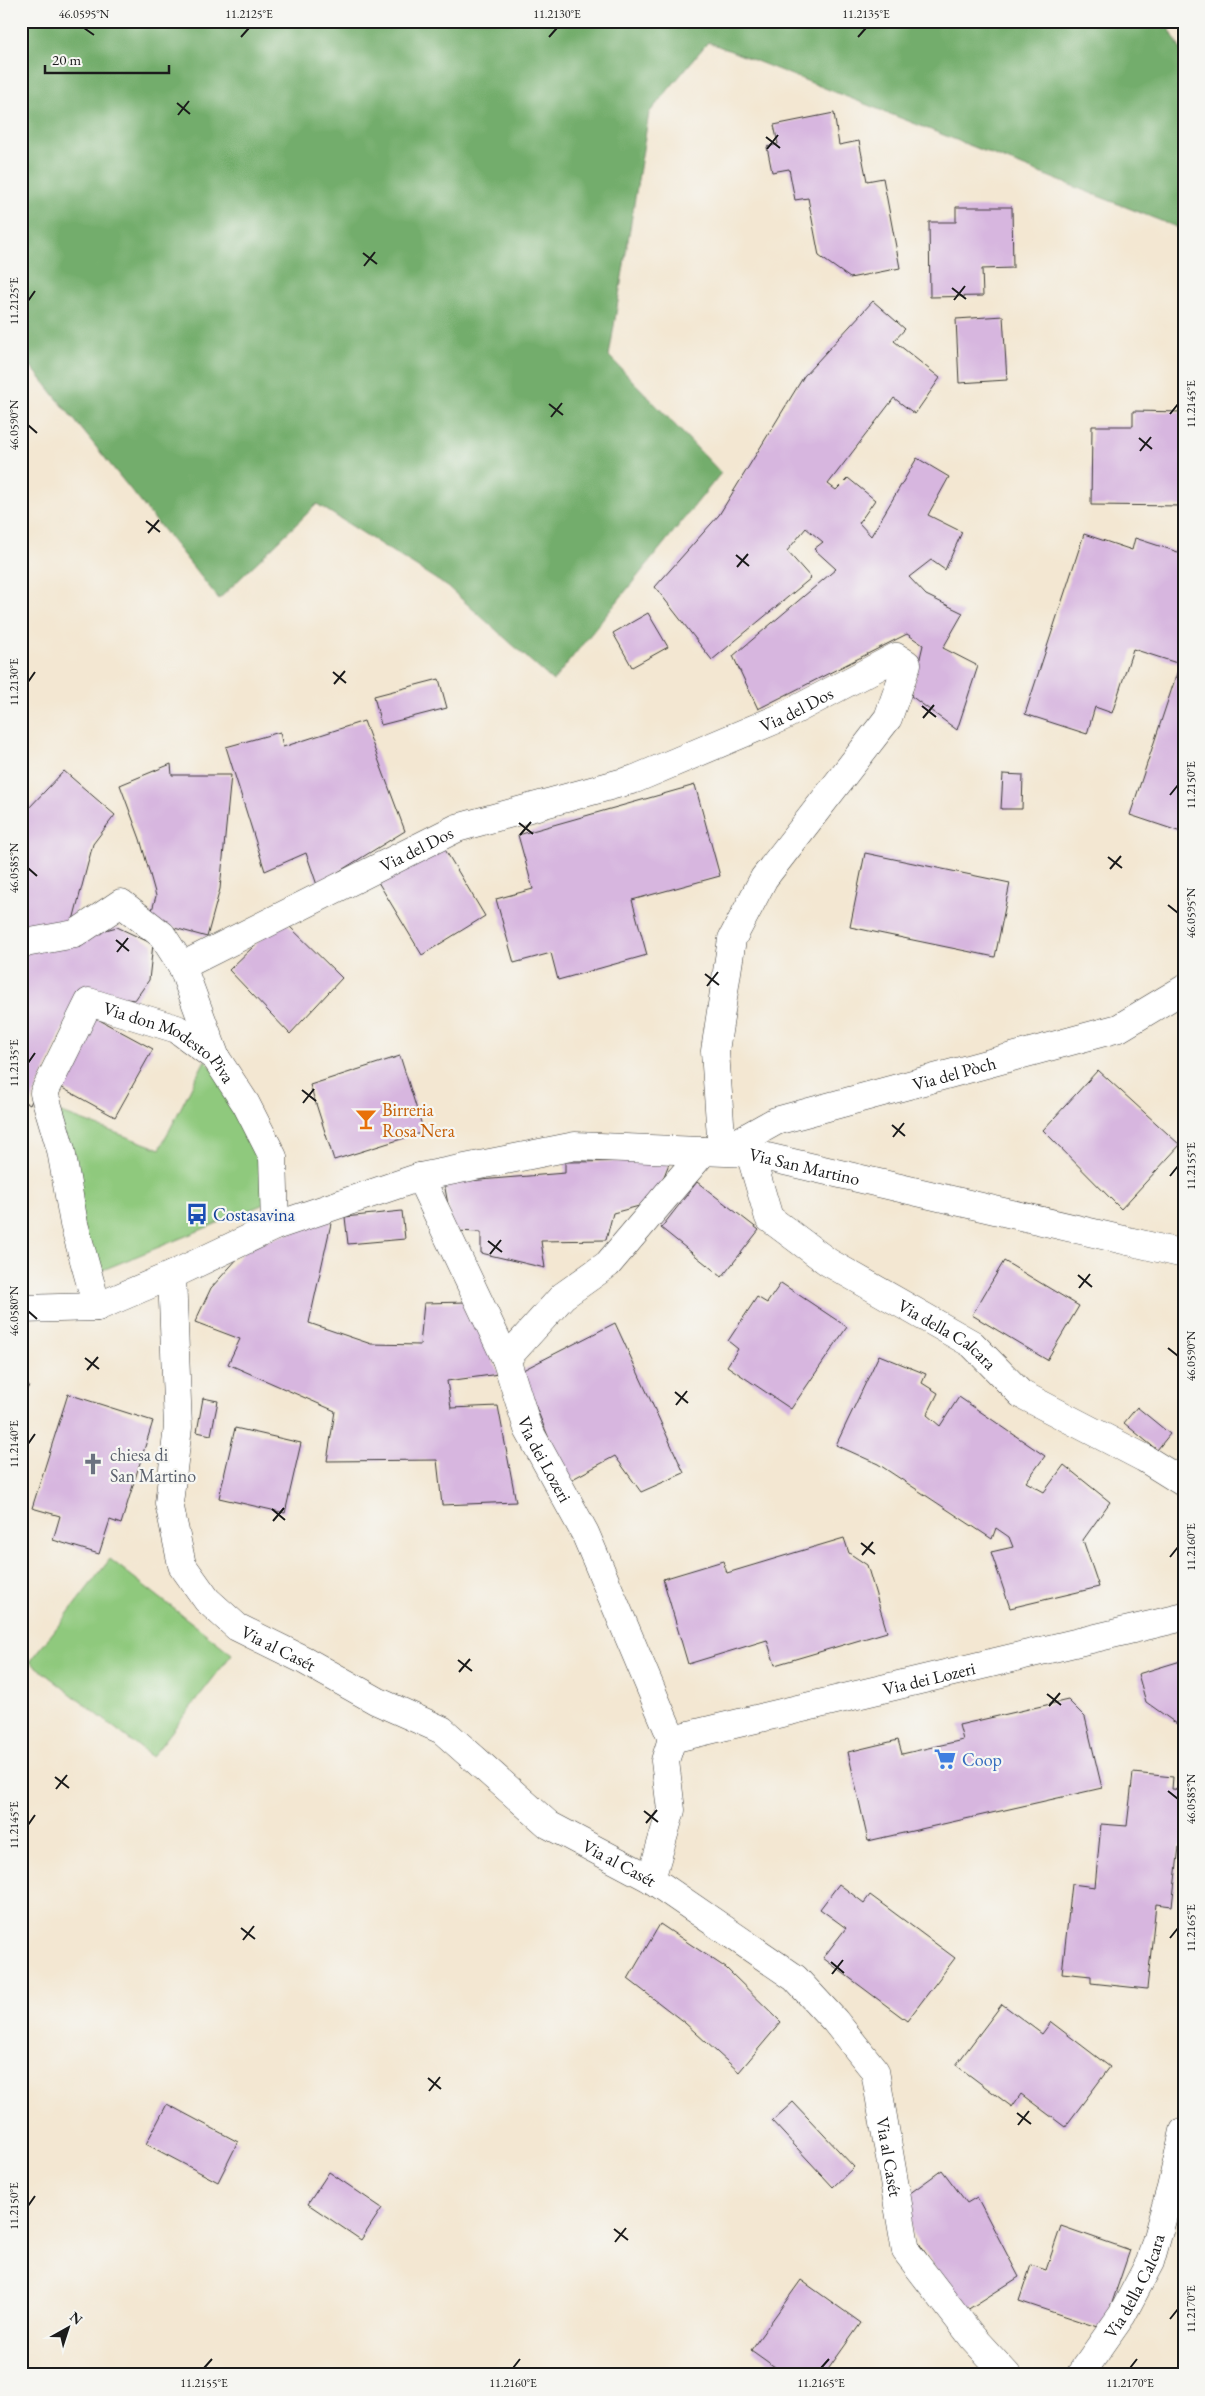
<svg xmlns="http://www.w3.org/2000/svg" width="1205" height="2396" viewBox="0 0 1205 2396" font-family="'EB Garamond',serif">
<rect width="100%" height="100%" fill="#f6f6f2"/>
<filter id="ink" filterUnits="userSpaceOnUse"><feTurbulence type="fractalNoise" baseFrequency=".02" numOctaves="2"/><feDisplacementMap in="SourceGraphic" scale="10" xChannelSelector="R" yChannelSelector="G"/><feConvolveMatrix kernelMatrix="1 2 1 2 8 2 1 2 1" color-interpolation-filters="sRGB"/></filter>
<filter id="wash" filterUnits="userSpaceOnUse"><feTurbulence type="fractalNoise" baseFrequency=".0096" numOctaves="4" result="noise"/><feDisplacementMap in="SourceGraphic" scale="20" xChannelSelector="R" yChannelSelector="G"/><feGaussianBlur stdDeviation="1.12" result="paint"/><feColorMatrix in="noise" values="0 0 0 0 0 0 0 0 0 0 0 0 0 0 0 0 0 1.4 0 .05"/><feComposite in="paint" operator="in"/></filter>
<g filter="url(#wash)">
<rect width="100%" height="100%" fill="#f3e7d2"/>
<g fill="#8fc97d" stroke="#56724c">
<path d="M205,1060L246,1104L274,1200L93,1274L59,1112L160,1149Z"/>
<path d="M110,1559L232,1654L152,1757L30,1662Z"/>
</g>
<path fill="#73ad6c" stroke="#486444" d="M21,21H1165L1184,56V230L708,42L649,113L609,356L721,473L553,681L448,587L317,504L219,599L21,354Z"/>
<g id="blocks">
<g fill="#d7b6df">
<path d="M834,113L839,145L859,141L867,181L883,178L900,268L850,278L819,256L808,198L795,200L789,169L772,172L767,147L778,144L774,125Z"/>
<path d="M956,207H1012L1013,268L982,269L983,296L930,297L929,222H956Z"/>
<path d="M873,301L905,329L894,341L940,378L915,414L894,398L828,484L836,490L848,478L875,500L859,523L871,536L917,458L949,477L928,515L962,532L945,570L931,560L909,577L926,595L963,613L943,648L978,666L957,730L911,696L923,645L907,634L758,709L733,656L836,569L814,549L823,542L806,528L787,551L811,578L712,660L655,587L719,515L804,376Z"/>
<path d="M1003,316L1007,380L959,383L956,319Z"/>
<path d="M1133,411L1184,412V506L1091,505L1092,426H1133Z"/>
<path d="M1084,534L1132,550L1135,538L1184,554V833L1130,815L1180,664L1133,649L1112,713L1095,707L1087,734L1025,714Z"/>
<path d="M648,613L668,647L632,667L613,633Z"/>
<path d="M439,679L447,708L381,725L374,696Z"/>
<path d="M364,721L405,831L317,885L306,853L265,871L226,747L280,732L283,747Z"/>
<path d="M171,764L172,775H231L220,889L207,937L149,921L156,896L140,839L120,785Z"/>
<path d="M64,771L115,815L93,844L71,928H21V827L28,809Z"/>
<path d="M1003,774L1023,775L1022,809H1001Z"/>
<path d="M695,785L720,876L632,900L647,955L558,980L551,953L514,963L496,899L533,889L518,835Z"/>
<path d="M441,843L485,916L422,955L378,882Z"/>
<path d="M865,853L1010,883L995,957L850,927Z"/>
<path d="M282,919L342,978L290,1034L229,970Z"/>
<path d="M117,927L153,944L149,980L135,1000L78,993L30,1105L21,1100V952Z"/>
<path d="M92,1016L153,1049L115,1117L55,1084Z"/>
<path d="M400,1056L424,1132L334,1160L310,1085Z"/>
<path d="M1098,1070L1180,1145L1121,1209L1043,1130Z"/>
<path d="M670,1161L654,1202L613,1213L606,1240L541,1241L545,1268L481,1253V1232L453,1231L444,1183L565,1173V1162Z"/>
<path d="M697,1182L759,1230L722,1277L661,1228Z"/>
<path d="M402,1211L405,1239L348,1244L345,1217Z"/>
<path d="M332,1219L309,1323L371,1344L420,1345L424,1303L466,1302L499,1374L447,1381L451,1408L498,1406L516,1502L442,1505L437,1460L327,1461L335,1411L228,1364L240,1339L195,1322L211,1288L248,1247Z"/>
<path d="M1004,1261L1079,1306L1047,1360L972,1315Z"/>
<path d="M781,1283L847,1327L791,1409L727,1366L738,1349L728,1341L757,1297L767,1303Z"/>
<path d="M615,1323L684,1473L641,1492L615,1456L567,1482L521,1371Z"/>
<path d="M879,1355L926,1374L922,1383L938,1393L927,1415L940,1426L959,1397L1045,1456L1026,1482L1044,1492L1064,1465L1110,1502L1083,1540L1099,1587L1010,1608L991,1552L1013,1547L1009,1537L996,1528L992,1539L878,1464L836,1445Z"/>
<path d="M21,1378L29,1386L21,1398Z"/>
<path d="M68,1394L153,1421L121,1524L110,1520L99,1554L53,1540L60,1516L32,1508Z"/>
<path d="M203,1398L218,1401L211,1435L197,1432Z"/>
<path d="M1137,1407L1170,1434L1157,1450L1124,1423Z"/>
<path d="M235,1428L301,1443L285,1513L219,1498Z"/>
<path d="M844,1538L849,1553L867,1565L887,1632L775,1665L767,1640L688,1664L663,1579L723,1561L727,1573Z"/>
<path d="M1184,1660V1729L1146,1702L1138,1674Z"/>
<path d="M1068,1700L1085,1717L1102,1788L868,1841L848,1752L898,1740L902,1754L963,1740L959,1725Z"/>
<path d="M1133,1773L1173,1777L1172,1789L1184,1790V1847H1179L1172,1906L1156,1904L1147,1989L1091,1983V1976L1062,1973L1072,1884L1095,1887L1101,1824L1127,1826Z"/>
<path d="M839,1884L864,1903L870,1895L955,1958L907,2021L823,1958L846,1928L820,1909Z"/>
<path d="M660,1924L726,1968L781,2022L739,2072L685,2023L628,1979Z"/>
<path d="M1002,2004L1042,2034L1051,2022L1110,2067L1065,2127L1021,2094L1012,2107L956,2065Z"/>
<path d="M793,2102L854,2167L833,2187L772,2121Z"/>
<path d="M167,2104L238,2142L218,2182L146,2144Z"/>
<path d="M942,2170L967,2203L977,2197L1019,2277L964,2312L913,2234L902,2199Z"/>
<path d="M329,2172L382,2208L361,2240L308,2204Z"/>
<path d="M1061,2226L1130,2250L1103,2329L1019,2301L1031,2265L1046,2270Z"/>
<path d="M801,2280L861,2323L824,2375H786L751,2350Z"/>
</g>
</g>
</g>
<g filter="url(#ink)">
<use href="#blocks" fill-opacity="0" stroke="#3c3a37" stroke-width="1"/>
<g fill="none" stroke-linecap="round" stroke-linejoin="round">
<g stroke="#3c3a37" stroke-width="29">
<g id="minor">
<path d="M21,941L25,943L75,934L121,903L162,935L182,966L216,1058"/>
<path id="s1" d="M182,966L457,828L635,779L782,717L896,657L907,664L888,718L764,878L732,939L715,1051L722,1151L776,1121L1119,1028L1184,989"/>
<path id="s2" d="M750,1153L769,1218L828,1262L972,1344L1021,1394L1144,1458L1184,1483"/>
<path id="s3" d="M420,1177L506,1359L528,1429L585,1533L672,1739L665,1761L671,1810L651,1879"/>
<path id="s4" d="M172,1275L178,1427L169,1503L182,1565L207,1600L237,1627L304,1660L377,1701L442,1730L549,1825L651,1879L795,1978L835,2021L875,2071L906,2251L973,2338L1007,2375"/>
<path id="s5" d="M97,1307L74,1224L61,1150L44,1093L89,1002L177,1029L216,1058L246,1104L273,1157L275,1226"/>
<path id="s6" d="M21,1309L97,1307L172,1275L275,1226L420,1177L575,1146L750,1153L1184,1254"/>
<path d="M506,1359L563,1296L608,1264L704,1151"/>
<path id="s7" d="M672,1739L1184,1617"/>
<path id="s8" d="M1080,2375L1122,2315L1150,2262L1171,2188L1184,2131"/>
</g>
</g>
<use href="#minor" stroke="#fff" stroke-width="28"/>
</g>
</g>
<path fill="none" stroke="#1c1c1c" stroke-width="2" d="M84,28L94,35M241,37L249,28M549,37L557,28M858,37L866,28M177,103L190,114M178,115L189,101M766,137L780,148M767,149L778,135M363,253L377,264M364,266L375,252M952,288L966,299M954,300L965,286M28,301L35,291M549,404L563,415M1170,414L1178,404M551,417L562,403M28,425L37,433M1139,438L1152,449M1140,451L1151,437M146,521L160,532M148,533L159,520M736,555L749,566M737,567L748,554M333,672L346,683M28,682L35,672M334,684L345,671M922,706L936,717M923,718L934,705M1170,795L1178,785M519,823L533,834M520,835L531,822M1108,857L1122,868M28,868L37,876M1110,869L1121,856M1168,905L1178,913M116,940L129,951M117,952L128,938M705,974L719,985M707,986L718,972M28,1063L35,1053M302,1090L316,1101M303,1103L314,1089M892,1125L905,1136M893,1137L904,1123M1170,1176L1178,1166M488,1241L502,1252M490,1254L501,1240M1078,1275L1092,1287M1079,1288L1090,1274M28,1311L37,1319M1168,1348L1178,1356M85,1358L99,1369M87,1370L98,1357M675,1392L688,1403M676,1405L687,1391M28,1444L35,1434M272,1509L285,1520M273,1521L284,1508M861,1543L875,1554M862,1555L873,1542M1170,1557L1178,1547M458,1660L472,1671M459,1672L470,1659M1047,1694L1061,1705M1049,1706L1060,1693M55,1777L69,1788M56,1789L67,1775M1168,1791L1178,1799M644,1811L658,1822M646,1823L657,1810M28,1825L35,1815M241,1928L255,1939M1170,1938L1178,1928M243,1940L254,1926M831,1962L844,1973M832,1974L843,1960M428,2078L441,2089M429,2091L440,2077M1017,2113L1031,2124M1018,2125L1029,2111M28,2206L35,2196M614,2229L628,2240M615,2242L626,2228M1170,2319L1178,2309M204,2368L212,2359M513,2368L520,2359M821,2368L829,2359M1130,2368L1137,2359"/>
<defs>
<g id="bar-bare" transform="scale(1.725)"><path d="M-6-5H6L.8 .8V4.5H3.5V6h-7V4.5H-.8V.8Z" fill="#e8710a" stroke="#f6f6f2" stroke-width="2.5" paint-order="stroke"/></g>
<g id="bus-bare" transform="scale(1.725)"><path d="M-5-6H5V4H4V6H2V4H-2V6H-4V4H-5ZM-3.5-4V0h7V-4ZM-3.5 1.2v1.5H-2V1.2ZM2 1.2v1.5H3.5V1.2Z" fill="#1a4fb4" stroke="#f6f6f2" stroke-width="2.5" paint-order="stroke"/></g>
<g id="church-bare" transform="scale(1.725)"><path d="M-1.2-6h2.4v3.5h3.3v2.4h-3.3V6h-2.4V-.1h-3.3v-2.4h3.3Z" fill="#6b7280" stroke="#f6f6f2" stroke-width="2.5" paint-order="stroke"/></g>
<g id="supermarket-bare" transform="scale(1.725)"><path d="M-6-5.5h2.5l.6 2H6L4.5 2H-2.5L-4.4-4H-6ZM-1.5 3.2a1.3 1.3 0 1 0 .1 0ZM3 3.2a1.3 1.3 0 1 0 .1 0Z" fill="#3f7fe0" stroke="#f6f6f2" stroke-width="2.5" paint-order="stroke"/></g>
</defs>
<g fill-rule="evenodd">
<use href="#bar-bare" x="366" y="1119"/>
<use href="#bus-bare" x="197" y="1214"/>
<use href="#church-bare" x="93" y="1464"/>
<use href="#supermarket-bare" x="945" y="1759"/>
</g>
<g text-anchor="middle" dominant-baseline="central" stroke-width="4.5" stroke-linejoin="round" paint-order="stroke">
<g font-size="18" fill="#1c1c1c" stroke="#f6f6f2">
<text stroke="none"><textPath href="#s1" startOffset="668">Via del Dos</textPath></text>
<text stroke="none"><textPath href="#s1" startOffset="262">Via del Dos</textPath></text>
<text stroke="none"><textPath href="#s5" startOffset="414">Via don Modesto Piva</textPath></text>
<text stroke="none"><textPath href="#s1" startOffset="1582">Via del Pòch</textPath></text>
<text stroke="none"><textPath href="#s6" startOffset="814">Via San Martino</textPath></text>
<text stroke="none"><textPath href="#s2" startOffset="281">Via della Calcara</textPath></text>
<text stroke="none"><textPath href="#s3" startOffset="309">Via dei Lozeri</textPath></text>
<text stroke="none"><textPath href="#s4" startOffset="422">Via al Casét</textPath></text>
<text stroke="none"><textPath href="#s7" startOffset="264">Via dei Lozeri</textPath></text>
<text stroke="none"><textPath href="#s4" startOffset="828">Via al Casét</textPath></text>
<text stroke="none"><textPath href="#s4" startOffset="1248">Via al Casét</textPath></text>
<text stroke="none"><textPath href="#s8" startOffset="105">Via della Calcara</textPath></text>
</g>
<g font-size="18" fill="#c56008" stroke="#f6f6f2" text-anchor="start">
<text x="382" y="1109">Birreria<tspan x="382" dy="21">Rosa Nera</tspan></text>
</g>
<g font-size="18" fill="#164399" stroke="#f6f6f2" text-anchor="start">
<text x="213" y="1214">Costasavina</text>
</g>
<g font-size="18" fill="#5b616d" stroke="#f6f6f2" text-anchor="start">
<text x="110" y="1454">chiesa di<tspan x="110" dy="21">San Martino</tspan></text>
</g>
<g font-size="18" fill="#366cbe" stroke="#f6f6f2" text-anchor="start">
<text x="962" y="1759">Coop</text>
</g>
</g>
<rect width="1205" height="2396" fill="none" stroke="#f6f6f2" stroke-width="55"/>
<g transform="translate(68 2328) rotate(39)" stroke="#f6f6f2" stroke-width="4" paint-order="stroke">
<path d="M0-4L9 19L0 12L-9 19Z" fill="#1c1c1c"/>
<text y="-8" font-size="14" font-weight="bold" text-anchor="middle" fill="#1c1c1c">N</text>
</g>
<path d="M45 65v8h124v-8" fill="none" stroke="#1c1c1c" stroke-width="2.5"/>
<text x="52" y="65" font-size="15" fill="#1c1c1c" stroke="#f6f6f2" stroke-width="4" paint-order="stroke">20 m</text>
<rect x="28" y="28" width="1150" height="2340" fill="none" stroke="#1c1c1c" stroke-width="2"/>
<g font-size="12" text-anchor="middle" fill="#1c1c1c">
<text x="84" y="18">46.0595°N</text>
<text x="249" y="18">11.2125°E</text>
<text x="557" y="18">11.2130°E</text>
<text x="866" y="18">11.2135°E</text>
<text transform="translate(14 301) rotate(-90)" y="4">11.2125°E</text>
<text transform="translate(1191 404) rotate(-90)" y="4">11.2145°E</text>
<text transform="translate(14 425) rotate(-90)" y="4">46.0590°N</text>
<text transform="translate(14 682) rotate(-90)" y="4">11.2130°E</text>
<text transform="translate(1191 785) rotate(-90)" y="4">11.2150°E</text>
<text transform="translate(14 868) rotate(-90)" y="4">46.0585°N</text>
<text transform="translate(1191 913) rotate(-90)" y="4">46.0595°N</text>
<text transform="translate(14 1063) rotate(-90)" y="4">11.2135°E</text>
<text transform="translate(1191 1166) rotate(-90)" y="4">11.2155°E</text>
<text transform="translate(14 1311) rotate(-90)" y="4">46.0580°N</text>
<text transform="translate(1191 1356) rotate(-90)" y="4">46.0590°N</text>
<text transform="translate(14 1444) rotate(-90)" y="4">11.2140°E</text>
<text transform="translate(1191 1547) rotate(-90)" y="4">11.2160°E</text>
<text transform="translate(1191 1799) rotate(-90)" y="4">46.0585°N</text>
<text transform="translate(14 1825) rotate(-90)" y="4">11.2145°E</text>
<text transform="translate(1191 1928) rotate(-90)" y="4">11.2165°E</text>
<text transform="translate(14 2206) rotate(-90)" y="4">11.2150°E</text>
<text transform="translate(1191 2309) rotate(-90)" y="4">11.2170°E</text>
<text x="204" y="2387">11.2155°E</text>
<text x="513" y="2387">11.2160°E</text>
<text x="821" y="2387">11.2165°E</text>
<text x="1130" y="2387">11.2170°E</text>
</g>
</svg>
